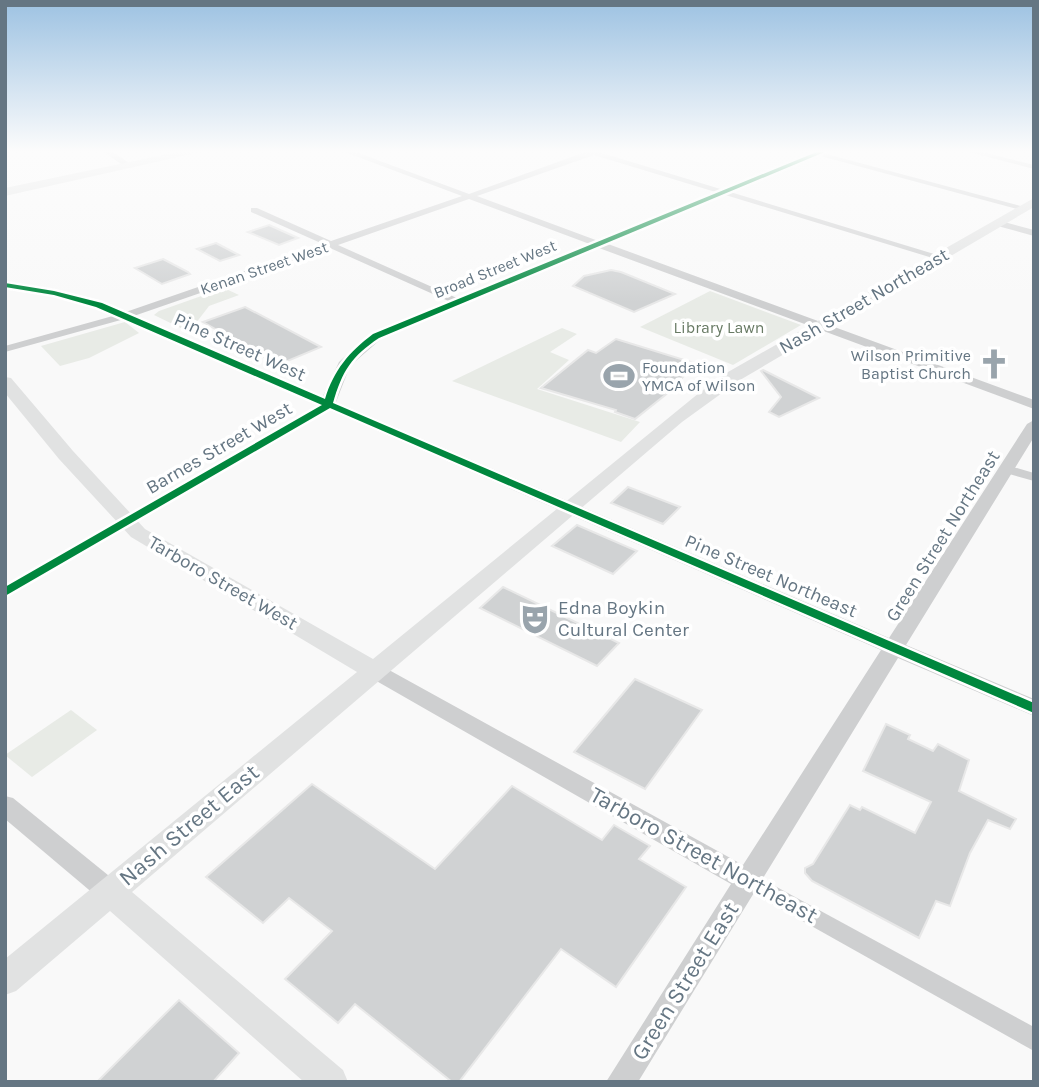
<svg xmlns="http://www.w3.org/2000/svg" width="1039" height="1087" viewBox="0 0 1039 1087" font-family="Karla,sans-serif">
<rect width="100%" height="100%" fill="#f9f9f9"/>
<g fill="#e8ebe6">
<path d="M224,288L239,295L209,306L189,332L154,315L159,311Z"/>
<path d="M710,291L801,325L733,365L640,327Z"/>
<path d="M125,322L139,333L89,358L60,366L41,346Z"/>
<path d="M562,328L577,334L550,352L569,360L537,389L640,422L621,442L452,381Z"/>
<path d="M71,710L97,730L32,777L5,755Z"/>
</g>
<g fill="#d0d2d3" stroke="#e8e8e8" stroke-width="2">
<path d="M269,225L298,238L279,245L248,232Z"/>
<path d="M216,243L239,255L220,261L197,249Z"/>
<path d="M163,259L188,272L190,274L162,284L135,268Z"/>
<path d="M611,270L621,272L675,294L634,312L573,286L584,276Z"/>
<path d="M245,307L321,347L278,365L203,322Z"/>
<path d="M616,339L694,363L674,388L635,419L615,412L616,410L541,388L588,350L596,353Z"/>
<path d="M763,370L819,398L779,417L769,412L781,397L761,371Z"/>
<path d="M628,487L680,507L663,524L611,503Z"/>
<path d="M577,525L637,551L613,574L552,546Z"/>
<path d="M503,587L619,643L597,666L480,608Z"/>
<path d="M635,679L702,710L645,789L574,752Z"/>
<path d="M886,724L910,735L908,739L933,751L938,744L969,760L959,791L1016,819L1010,829L988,820L970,853L950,906L936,901L919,938L812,881L805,873V868L813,864L850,805L860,810L862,807L915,833L931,802L863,771Z"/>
<path d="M312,784L435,869L512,786L602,840L614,825L650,846L639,859L686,887L616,987L561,949L459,1082H452L355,1004L338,1023L285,979L332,931L289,898L263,923L206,877Z"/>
<path d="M179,1000L239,1053L213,1082H97Z"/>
</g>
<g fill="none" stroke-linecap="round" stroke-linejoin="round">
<g fill="#cecfd0" fill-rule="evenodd">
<path d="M102,151H111L134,166L127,168Z"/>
<path d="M342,151H353L469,194L588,151H604L602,153L944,257L936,259L594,155L477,196L601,242V246H595L469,199L338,245L459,299V303H453L330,248L128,318L5,352V346L120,314L323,244L251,212V208H257L331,241L462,196Z"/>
<path d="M802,151H815L1028,208L1021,210Z"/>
<path d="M965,151H978L1034,165V169Z"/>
<path d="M997,220L1034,230V236L994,225L993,223Z"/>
<path d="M328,402L334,405L332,407L5,597V585Z"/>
<path d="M1006,465L1034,473V481L1002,472L1000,469L1002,466Z"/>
<path d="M749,872L1034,1027V1051L742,887L739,881L742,875Z"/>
</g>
<g fill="#cecfd0" fill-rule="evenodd">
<path d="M816,151H828L608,244L1034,400V409L599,248L381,339L350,366L336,402L889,638L1027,424L1034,420V437L906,645L1034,699V716L898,658L638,1082H606L731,884L366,675L363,670L366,665L373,663L380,665L743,865L881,650L95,308L53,296L5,289V281L54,289L103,302L323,396L339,362L371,333Z"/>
<path d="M5,796L13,798L119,884L123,892L119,900L110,903L101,900L5,819Z"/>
</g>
<path fill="#e1e2e2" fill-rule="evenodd" d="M1034,198V207L740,380L682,422L132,892L343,1070L348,1082H304L110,911L16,991L5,995V959L357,672L131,537L59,459L5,393V377L11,378L73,451L145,529L373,659L699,393L728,372Z"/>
<path fill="#e1e2e2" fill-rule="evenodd" d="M182,151H205L5,196V188Z"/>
<g stroke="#fff" stroke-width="5">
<path id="cycleway" d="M819,151H827L379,338C352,356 342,371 333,403L1034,703V713L330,408L5,596V587L322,405L96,307L54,295L5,287V283L54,291L102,303L325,399C334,370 349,352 373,334Z"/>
</g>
<use href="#cycleway" fill="#00873e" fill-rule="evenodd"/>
</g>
<linearGradient id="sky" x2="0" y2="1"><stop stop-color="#9dc2e2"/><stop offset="0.5" stop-color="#fcfcfc"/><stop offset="1" stop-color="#fcfcfc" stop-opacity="0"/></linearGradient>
<rect width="1039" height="303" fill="url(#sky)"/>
<defs>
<g id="church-bare" transform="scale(2.415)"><path d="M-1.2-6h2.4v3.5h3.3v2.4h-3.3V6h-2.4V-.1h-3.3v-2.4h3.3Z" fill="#99a4ac" stroke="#fff" stroke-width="2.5" paint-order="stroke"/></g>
<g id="stadium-bare" transform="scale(2.415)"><path d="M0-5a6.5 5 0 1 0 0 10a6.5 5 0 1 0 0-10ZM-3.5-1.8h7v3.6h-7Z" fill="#99a4ac" stroke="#fff" stroke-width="2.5" paint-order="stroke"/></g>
<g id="theatre-bare" transform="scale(2.415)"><path d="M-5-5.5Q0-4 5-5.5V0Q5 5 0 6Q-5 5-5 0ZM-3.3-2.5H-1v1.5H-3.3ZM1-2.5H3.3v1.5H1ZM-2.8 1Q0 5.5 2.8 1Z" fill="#99a4ac" stroke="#fff" stroke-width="2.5" paint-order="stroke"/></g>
</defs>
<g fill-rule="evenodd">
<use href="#church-bare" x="994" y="364"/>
<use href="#stadium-bare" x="619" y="376"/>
<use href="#theatre-bare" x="535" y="619"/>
</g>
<g text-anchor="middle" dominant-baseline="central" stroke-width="7" stroke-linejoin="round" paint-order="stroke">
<g font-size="16" fill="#657683" stroke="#fff">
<text transform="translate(264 268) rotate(-19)">Kenan Street West</text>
<text transform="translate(495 269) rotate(-22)">Broad Street West</text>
</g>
<g font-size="16" fill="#687a64" stroke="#fff">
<text x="719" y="327">Library Lawn</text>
</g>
<g font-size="16" fill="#657683" stroke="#fff" text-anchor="end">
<text x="971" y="355">Wilson Primitive<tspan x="971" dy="18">Baptist Church</tspan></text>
<text x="642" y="367" text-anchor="start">Foundation<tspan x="642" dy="18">YMCA of Wilson</tspan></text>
</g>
<g font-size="19" fill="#657683" stroke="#fff">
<text transform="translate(864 301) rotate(-30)">Nash Street Northeast</text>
<text transform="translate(240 347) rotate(24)">Pine Street West</text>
<text transform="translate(219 448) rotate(-30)">Barnes Street West</text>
<text transform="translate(943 536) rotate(-58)">Green Street Northeast</text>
<text transform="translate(771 576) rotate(23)">Pine Street Northeast</text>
<text transform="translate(223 583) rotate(30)">Tarboro Street West</text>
</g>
<g font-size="19" fill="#657683" stroke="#fff" text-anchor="start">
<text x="558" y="608">Edna Boykin<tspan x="558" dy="22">Cultural Center</tspan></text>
</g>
<g font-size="23" fill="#657683" stroke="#fff">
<text transform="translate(189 825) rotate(-40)">Nash Street East</text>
<text transform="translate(704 855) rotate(29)">Tarboro Street Northeast</text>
<text transform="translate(685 981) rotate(-58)">Green Street East</text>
</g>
</g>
<rect width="1039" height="1087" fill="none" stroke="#657683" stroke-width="14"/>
</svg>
